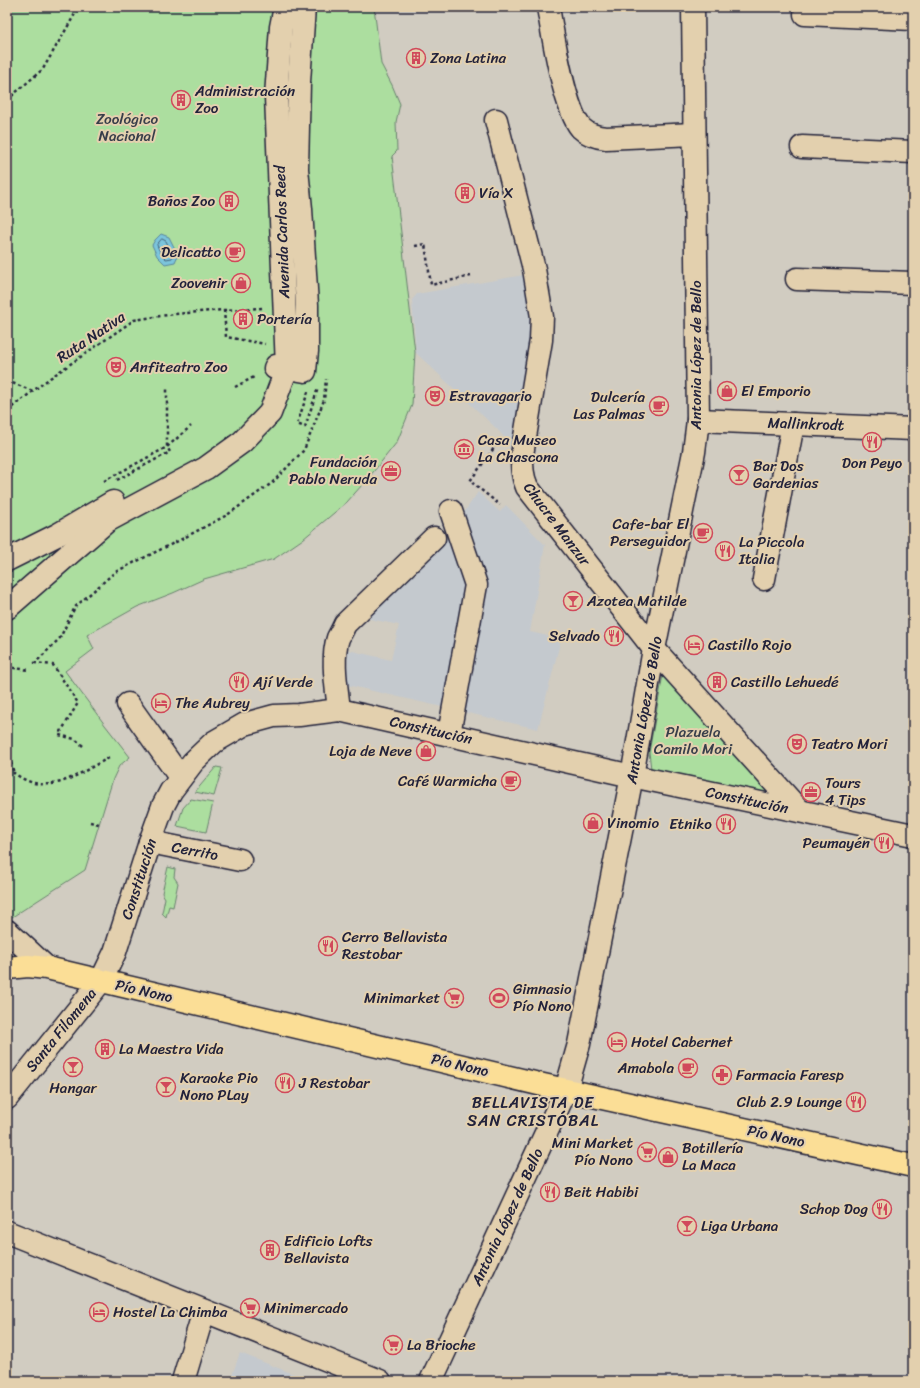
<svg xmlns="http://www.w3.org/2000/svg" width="920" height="1388" viewBox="0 0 920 1388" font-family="Sriracha,sans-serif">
<rect width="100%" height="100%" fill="#d1ccc1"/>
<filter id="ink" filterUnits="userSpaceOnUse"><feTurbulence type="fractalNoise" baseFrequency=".025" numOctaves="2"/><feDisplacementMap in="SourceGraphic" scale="8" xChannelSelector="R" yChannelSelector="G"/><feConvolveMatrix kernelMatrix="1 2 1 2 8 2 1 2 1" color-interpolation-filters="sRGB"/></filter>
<g filter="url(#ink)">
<g fill="#c4c9ce">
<path d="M529,274L533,356L512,446L497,429L416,353L412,300L417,294Z"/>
<path d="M478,492L500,512L506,505L545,545L530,632L561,639L538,729L347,685L348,650L391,660L399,625L365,618L440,548Z"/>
<path d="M240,1353L311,1381H230Z"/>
</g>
<g fill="#acde9f" stroke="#67806d">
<path d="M7,7H374L381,64L392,85L400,104L396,122L397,151L392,156L415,352L412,405L397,442L370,476L347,502L303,539L274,559L204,579L173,593L137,607L87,635L94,649L65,671L105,725L130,757L119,766L113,779L85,870L9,919L7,918Z"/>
<path d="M667,653L808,808L656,773L651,769L649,752Z"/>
<path d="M216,767L222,768L214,796L195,792Z"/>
<path d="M191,799L213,803L206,832L177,826L183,808Z"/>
<path d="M168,867L175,869L174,877L178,883L173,907L169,906L166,917L162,913L165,898L162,893Z"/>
</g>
<path fill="#7cc5dc" stroke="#58849c" d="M161,234L169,237L178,255L175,262L165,264L157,256L152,245L155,240Z"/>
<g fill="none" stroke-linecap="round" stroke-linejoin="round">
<path stroke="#46637b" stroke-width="1" d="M162,239L166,241L173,255L172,258L166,259L161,254L157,245Z"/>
<g stroke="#22223b" stroke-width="25">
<g id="minor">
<path d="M548,7C553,35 564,108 581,128C588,135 597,137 606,138L694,134"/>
<path d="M805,14L913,19"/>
<path d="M496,120L534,269L542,317L541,340L522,455C522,467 522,476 527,487L654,649L800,811"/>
<path d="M802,147L913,152"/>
<path d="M797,279L913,283"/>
<path d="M275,368L276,366L305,371L307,351V305L301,209L297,169L299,82L304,7"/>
<path d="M698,420L913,429"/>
<path d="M7,560L59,534L113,502"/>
<path d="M764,579L793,424"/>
<path d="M7,608L107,521L206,468L242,442L270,413L287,368L276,96L281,27L285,7"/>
<path d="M128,704L180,777"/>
<path d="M339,710C337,689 331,659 338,638C340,634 343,629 345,624L434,538"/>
<path d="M449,734L476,585L451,511"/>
<path d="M150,842L240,860"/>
<path d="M7,931L47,968"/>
<path d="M7,1098L101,981L115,952L150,842L163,806L171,791L193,762L214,742L245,724L274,716L299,715L339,710L632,776L913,835"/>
<path d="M7,1232L380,1381"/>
<path d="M183,1381L204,1311"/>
<path d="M431,1381L566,1090L579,1044L632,776L654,649L694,452L698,420L693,7"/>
</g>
</g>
<g stroke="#22223b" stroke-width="25">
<path id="major" d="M7,968L28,966L47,968L543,1085L913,1166"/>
</g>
<g stroke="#22223b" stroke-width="2.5" stroke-dasharray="3 3" stroke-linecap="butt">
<path d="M7,100L43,69L79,7"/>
<path d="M415,246L425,244L431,285L471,276"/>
<path d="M224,310L226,337L265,344"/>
<path d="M7,381L33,391"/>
<path d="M235,387L256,376"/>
<path d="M308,392L297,424L305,427L318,388"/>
<path d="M7,411L50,378L134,320L174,314L224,310L263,308"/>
<path d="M497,444L470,481L500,505"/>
<path d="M117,480L170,452L167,447L191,426"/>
<path d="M104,481L167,447V387"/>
<path d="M7,667L29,670"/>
<path d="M83,746L75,739L59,735L78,703L53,665L35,663L60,638L75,607L115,572L178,541L227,515L272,483L304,450L324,400L326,379"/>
<path d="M7,751L14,773"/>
<path d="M7,776L14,773C18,776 23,779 28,781C58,793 83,770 109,758"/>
<path d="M90,822L99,824"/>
</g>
<use href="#minor" stroke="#e3d0ae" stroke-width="22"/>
<use href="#major" stroke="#fbde96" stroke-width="22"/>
</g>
</g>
<defs>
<g id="building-ring" transform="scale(1)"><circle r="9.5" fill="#e3d0ae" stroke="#d1495b" stroke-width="1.5"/><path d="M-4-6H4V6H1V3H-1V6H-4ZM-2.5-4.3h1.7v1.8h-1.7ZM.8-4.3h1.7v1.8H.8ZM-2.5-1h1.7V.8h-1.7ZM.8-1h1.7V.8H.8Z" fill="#d1495b"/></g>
<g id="cafe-ring" transform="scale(1)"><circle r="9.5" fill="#e3d0ae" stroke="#d1495b" stroke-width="1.5"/><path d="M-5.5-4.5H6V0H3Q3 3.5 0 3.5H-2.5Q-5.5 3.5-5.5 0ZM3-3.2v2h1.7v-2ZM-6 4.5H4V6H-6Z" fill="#d1495b"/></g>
<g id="shop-ring" transform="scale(1)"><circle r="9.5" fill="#e3d0ae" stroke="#d1495b" stroke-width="1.5"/><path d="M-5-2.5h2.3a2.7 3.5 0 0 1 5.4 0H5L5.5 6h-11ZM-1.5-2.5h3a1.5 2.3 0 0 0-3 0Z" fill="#d1495b"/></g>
<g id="theatre-ring" transform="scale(1)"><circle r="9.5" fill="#e3d0ae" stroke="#d1495b" stroke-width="1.5"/><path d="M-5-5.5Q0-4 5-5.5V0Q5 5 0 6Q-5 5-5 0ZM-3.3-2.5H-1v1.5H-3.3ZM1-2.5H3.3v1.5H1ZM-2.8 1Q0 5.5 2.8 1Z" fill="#d1495b"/></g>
<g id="restaurant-ring" transform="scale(1)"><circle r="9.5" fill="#e3d0ae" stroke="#d1495b" stroke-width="1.5"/><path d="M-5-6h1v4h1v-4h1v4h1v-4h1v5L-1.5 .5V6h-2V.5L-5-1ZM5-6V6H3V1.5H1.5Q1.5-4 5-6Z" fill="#d1495b"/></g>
<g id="museum-ring" transform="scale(1)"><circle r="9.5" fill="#e3d0ae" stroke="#d1495b" stroke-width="1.5"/><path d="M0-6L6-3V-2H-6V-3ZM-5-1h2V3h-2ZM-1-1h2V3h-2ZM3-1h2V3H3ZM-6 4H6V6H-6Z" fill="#d1495b"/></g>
<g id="office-ring" transform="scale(1)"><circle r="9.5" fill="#e3d0ae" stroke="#d1495b" stroke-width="1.5"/><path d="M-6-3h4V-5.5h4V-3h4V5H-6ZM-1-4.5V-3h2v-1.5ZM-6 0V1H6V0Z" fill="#d1495b"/></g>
<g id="bar-ring" transform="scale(1)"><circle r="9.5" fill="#e3d0ae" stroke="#d1495b" stroke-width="1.5"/><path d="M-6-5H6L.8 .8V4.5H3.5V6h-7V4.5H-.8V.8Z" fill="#d1495b"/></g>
<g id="hotel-ring" transform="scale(1)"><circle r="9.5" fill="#e3d0ae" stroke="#d1495b" stroke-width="1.5"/><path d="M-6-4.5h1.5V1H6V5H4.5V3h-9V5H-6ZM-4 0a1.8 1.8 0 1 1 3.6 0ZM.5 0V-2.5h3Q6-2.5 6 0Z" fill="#d1495b"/></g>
<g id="supermarket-ring" transform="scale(1)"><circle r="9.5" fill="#e3d0ae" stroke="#d1495b" stroke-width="1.5"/><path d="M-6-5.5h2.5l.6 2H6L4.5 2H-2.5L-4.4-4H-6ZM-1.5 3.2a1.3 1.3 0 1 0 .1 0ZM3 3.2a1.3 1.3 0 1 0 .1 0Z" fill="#d1495b"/></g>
<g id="stadium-ring" transform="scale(1)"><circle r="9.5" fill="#e3d0ae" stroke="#d1495b" stroke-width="1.5"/><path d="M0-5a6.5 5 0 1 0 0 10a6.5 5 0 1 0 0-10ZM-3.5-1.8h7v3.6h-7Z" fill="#d1495b"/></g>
<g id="pharmacy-ring" transform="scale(1)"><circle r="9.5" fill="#e3d0ae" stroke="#d1495b" stroke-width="1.5"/><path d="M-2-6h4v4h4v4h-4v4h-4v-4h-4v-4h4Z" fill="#d1495b"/></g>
</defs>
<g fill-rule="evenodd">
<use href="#building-ring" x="416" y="58"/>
<use href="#building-ring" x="181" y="100"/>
<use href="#building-ring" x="465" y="193"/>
<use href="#building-ring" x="229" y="201"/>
<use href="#cafe-ring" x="235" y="252"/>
<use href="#shop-ring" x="241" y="283"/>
<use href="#building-ring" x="243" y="319"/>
<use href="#theatre-ring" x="116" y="367"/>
<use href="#shop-ring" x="727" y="391"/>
<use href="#theatre-ring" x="435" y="396"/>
<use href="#cafe-ring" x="659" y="406"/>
<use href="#restaurant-ring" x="872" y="442"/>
<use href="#museum-ring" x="464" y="449"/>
<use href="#office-ring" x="391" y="471"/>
<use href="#bar-ring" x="739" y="475"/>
<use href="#cafe-ring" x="703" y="533"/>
<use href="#restaurant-ring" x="725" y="551"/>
<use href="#bar-ring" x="573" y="601"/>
<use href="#restaurant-ring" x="614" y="636"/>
<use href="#hotel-ring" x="694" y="645"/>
<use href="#restaurant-ring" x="239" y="682"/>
<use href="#building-ring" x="717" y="682"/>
<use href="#hotel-ring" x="161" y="703"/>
<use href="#theatre-ring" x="797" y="744"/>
<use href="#shop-ring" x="426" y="751"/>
<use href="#cafe-ring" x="511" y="781"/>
<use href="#office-ring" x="811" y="792"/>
<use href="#shop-ring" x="593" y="823"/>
<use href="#restaurant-ring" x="726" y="824"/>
<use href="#restaurant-ring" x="884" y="843"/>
<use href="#restaurant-ring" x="328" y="946"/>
<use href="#supermarket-ring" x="454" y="998"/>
<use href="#stadium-ring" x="499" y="998"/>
<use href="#hotel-ring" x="617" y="1042"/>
<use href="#building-ring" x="105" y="1049"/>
<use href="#bar-ring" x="73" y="1067"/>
<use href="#cafe-ring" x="688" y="1068"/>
<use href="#pharmacy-ring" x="722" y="1075"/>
<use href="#restaurant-ring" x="285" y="1083"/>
<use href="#bar-ring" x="166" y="1087"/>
<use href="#restaurant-ring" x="856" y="1102"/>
<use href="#supermarket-ring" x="647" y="1152"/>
<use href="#shop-ring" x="668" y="1157"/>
<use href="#restaurant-ring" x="550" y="1192"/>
<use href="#restaurant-ring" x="882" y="1209"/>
<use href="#bar-ring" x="687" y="1226"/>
<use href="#building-ring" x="270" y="1250"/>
<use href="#supermarket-ring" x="250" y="1308"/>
<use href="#hotel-ring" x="99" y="1312"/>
<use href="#supermarket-ring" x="393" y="1345"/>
</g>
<g text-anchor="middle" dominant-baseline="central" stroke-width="4" stroke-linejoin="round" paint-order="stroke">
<g font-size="15" fill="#22223b" stroke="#e3d0ae" text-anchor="start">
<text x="430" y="58">Zona Latina</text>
<text x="195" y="91">Administración<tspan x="195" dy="17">Zoo</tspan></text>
<text x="479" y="193">Vía X</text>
<text x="215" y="201" text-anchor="end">Baños Zoo</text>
<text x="221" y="252" text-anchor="end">Delicatto</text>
<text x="227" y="283" text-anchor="end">Zoovenir</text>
<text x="257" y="319">Portería</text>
<text x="130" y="367">Anfiteatro Zoo</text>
<text x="741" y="391">El Emporio</text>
<text x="449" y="396">Estravagario</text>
<text x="645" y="397" text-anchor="end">Dulcería<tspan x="645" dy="17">Las Palmas</tspan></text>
<text x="478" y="440">Casa Museo<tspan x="478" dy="17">La Chascona</tspan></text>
<text x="377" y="462" text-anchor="end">Fundación<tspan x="377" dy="17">Pablo Neruda</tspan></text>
<text x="872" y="463" text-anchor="middle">Don Peyo</text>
<text x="753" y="466">Bar Dos<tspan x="753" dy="17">Gardenias</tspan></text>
<text x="689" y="524" text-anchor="end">Cafe-bar El<tspan x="689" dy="17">Perseguidor</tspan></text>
<text x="739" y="542">La Piccola<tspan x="739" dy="17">Italia</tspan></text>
<text x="587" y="601">Azotea Matilde</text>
<text x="600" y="636" text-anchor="end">Selvado</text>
<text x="708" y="645">Castillo Rojo</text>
<text x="253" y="682">Ají Verde</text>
<text x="731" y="682">Castillo Lehuedé</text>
<text x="175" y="703">The Aubrey</text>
<text x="811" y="744">Teatro Mori</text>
<text x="412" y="751" text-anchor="end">Loja de Neve</text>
<text x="497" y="781" text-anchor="end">Café Warmicha</text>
<text x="825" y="783">Tours<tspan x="825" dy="17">4 Tips</tspan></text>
<text x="607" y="823">Vinomio</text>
<text x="712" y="824" text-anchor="end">Etniko</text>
<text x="870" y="843" text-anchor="end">Peumayén</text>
<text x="342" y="937">Cerro Bellavista<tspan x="342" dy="17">Restobar</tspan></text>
<text x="513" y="989">Gimnasio<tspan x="513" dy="17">Pío Nono</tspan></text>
<text x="440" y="998" text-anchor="end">Minimarket</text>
<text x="631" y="1042">Hotel Cabernet</text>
<text x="119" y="1049">La Maestra Vida</text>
<text x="674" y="1068" text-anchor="end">Amabola</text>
<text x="736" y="1075">Farmacia Faresp</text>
<text x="180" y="1078">Karaoke Pio<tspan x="180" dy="17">Nono PLay</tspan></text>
<text x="299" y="1083">J Restobar</text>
<text x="73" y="1088" text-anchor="middle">Hangar</text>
<text x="842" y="1102" text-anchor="end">Club 2.9 Lounge</text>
<text x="633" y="1143" text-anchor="end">Mini Market<tspan x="633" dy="17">Pío Nono</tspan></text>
<text x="682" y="1148">Botillería<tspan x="682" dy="17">La Maca</tspan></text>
<text x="564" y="1192">Beit Habibi</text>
<text x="868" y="1209" text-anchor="end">Schop Dog</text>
<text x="701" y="1226">Liga Urbana</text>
<text x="284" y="1241">Edificio Lofts<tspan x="284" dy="17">Bellavista</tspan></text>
<text x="264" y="1308">Minimercado</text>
<text x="113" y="1312">Hostel La Chimba</text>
<text x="407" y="1345">La Brioche</text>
</g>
<g font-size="15" fill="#373e4a" stroke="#e3d0ae">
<text x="127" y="119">Zoológico<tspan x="127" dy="17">Nacional</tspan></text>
<text x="693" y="732">Plazuela<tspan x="693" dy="17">Camilo Mori</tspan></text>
</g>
<g font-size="15" fill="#22223b" stroke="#e3d0ae">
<text transform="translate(282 232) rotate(-92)">Avenida Carlos Reed</text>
<text transform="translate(91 337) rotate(-34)">Ruta Nativa</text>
<text transform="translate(696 355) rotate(-90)">Antonia López de Bello</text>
<text transform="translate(806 424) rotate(2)">Mallinkrodt</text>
<text transform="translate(557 524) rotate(53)">Chucre Manzur</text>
<text transform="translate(644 710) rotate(-80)">Antonia López de Bello</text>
<text transform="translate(431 730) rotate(13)">Constitución</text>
<text transform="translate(747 800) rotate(12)">Constitución</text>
<text transform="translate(195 851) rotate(11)">Cerrito</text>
<text transform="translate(139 879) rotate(-72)">Constitución</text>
<text transform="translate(144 991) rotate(13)">Pío Nono</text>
<text transform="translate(61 1030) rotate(-51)">Santa Filomena</text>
<text transform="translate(460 1065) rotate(13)">Pío Nono</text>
<text transform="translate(776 1136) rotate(12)">Pío Nono</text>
<text transform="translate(507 1217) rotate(-65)">Antonia López de Bello</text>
</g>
<g font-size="16" letter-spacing="1" fill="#22223b" stroke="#e3d0ae">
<text x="533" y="1102">BELLAVISTA DE<tspan x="533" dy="18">SAN CRISTÓBAL</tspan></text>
</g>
</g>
<rect width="920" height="1388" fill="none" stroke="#e3d0ae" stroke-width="24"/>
<rect x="12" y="12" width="896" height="1364" fill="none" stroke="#22223b" stroke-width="1.5" filter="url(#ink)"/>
</svg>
